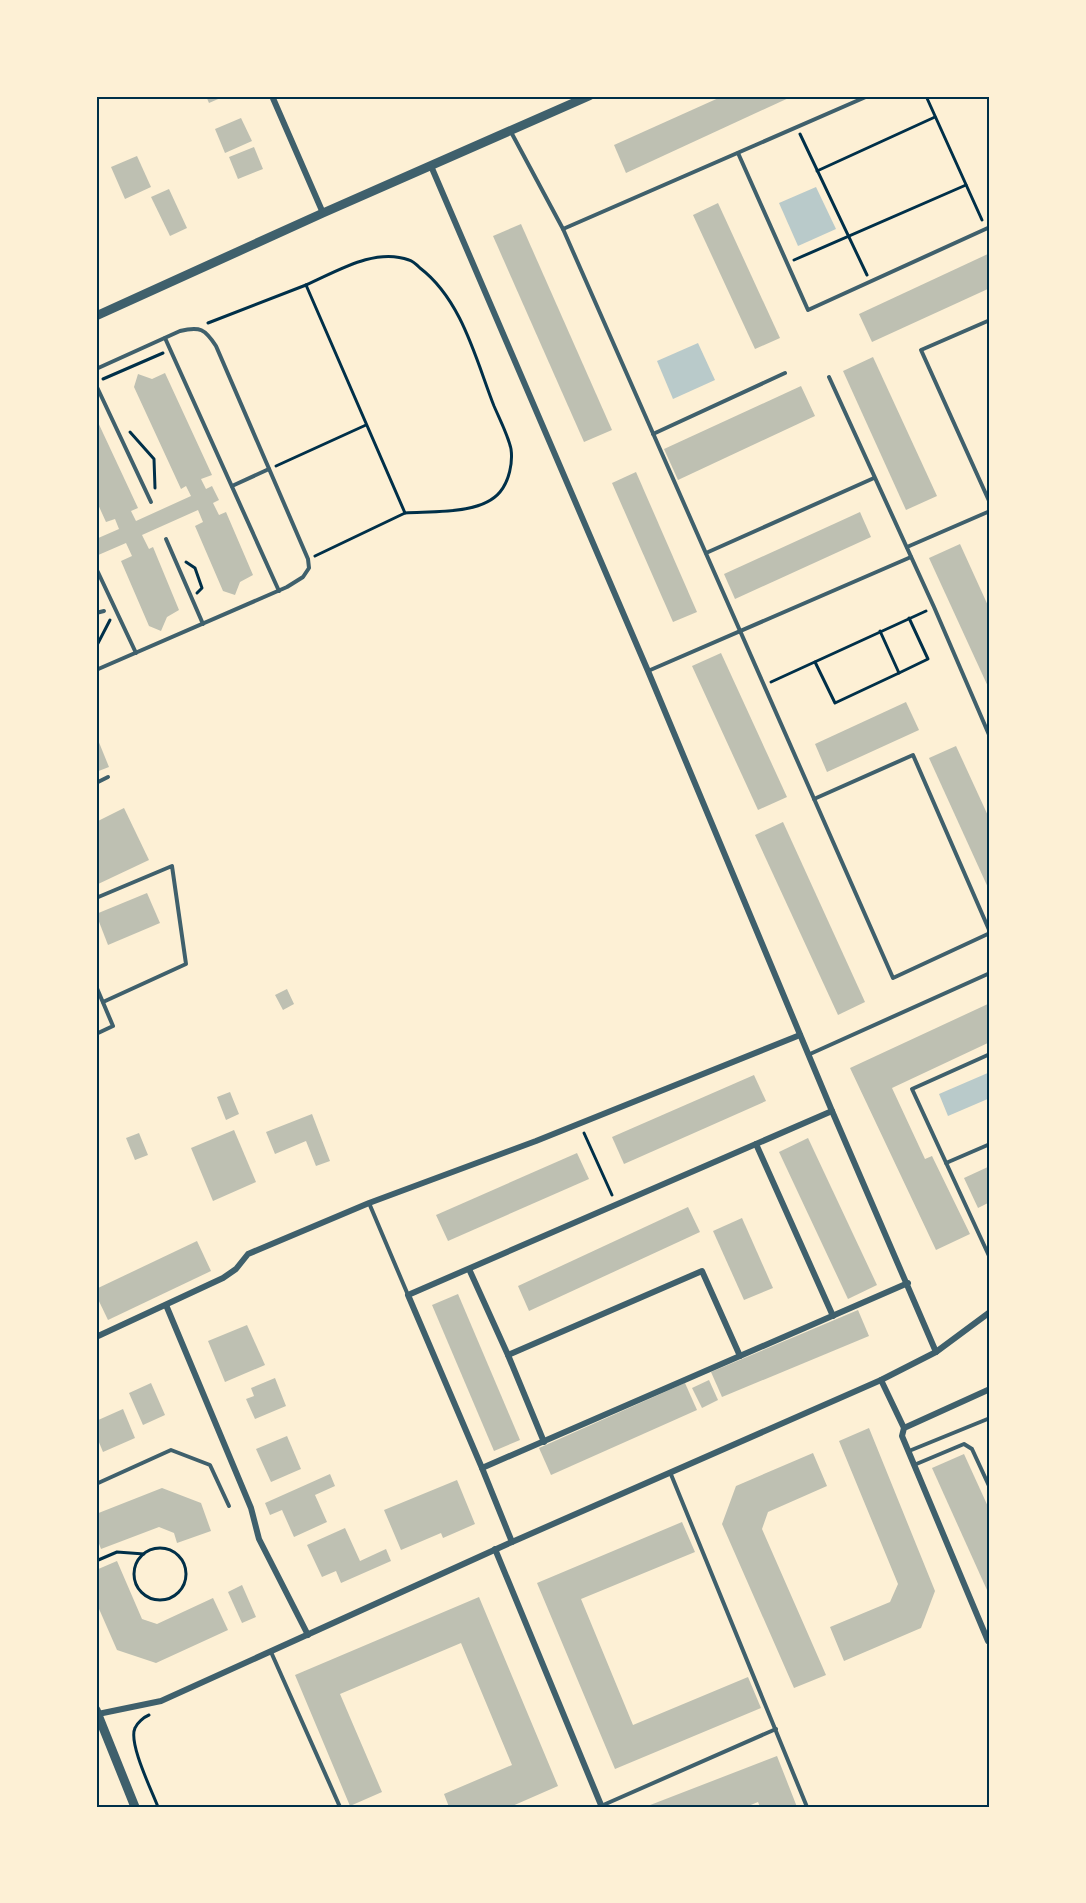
<svg xmlns="http://www.w3.org/2000/svg" width="1086" height="1903" viewBox="0 0 1086 1903" font-family="'Golos Text',sans-serif">
<rect width="100%" height="100%" fill="#fdf0d5"/>
<g fill="#b9caca">
<path d="M816,187L836,229L798,246L779,203Z"/>
<path d="M698,343L715,380L673,399L657,361Z"/>
<path d="M990,1072V1098L948,1116L939,1094Z"/>
</g>
<g fill="#bec0b2">
<path d="M206,96H225L209,103Z"/>
<path d="M723,96H793L626,173L614,145Z"/>
<path d="M241,118L252,141L225,153L215,129Z"/>
<path d="M254,147L263,169L238,179L229,157Z"/>
<path d="M137,156L151,187L125,199L111,167Z"/>
<path d="M169,189L187,228L170,236L151,197Z"/>
<path d="M718,203L780,338L755,349L693,215Z"/>
<path d="M521,224L612,430L584,442L493,236Z"/>
<path d="M990,253V288L872,342L859,314Z"/>
<path d="M873,357L937,496L906,510L843,371Z"/>
<path d="M165,373L212,475L201,479L206,489L212,486L219,500L213,503L219,515L226,512L253,575L240,582L235,595L223,591L195,526L203,522L198,510L142,535L149,549L153,547L179,610L167,617L161,631L149,626L121,561L132,556L126,543L96,556V539L119,529L115,519L106,522L96,500V418L138,508L131,511L136,521L191,496L186,486L181,489L134,387L138,374L152,379Z"/>
<path d="M801,386L815,416L678,480L664,449Z"/>
<path d="M636,472L697,612L673,622L612,483Z"/>
<path d="M860,512L871,537L735,599L724,574Z"/>
<path d="M960,544L990,610V691L929,558Z"/>
<path d="M721,653L787,797L758,810L692,666Z"/>
<path d="M906,702L919,730L827,772L815,744Z"/>
<path d="M98,740L109,767L96,772V741Z"/>
<path d="M956,746L990,820V892L929,758Z"/>
<path d="M124,808L149,860L96,885V822Z"/>
<path d="M783,822L865,1002L838,1015L755,835Z"/>
<path d="M147,893L160,923L108,945L96,914Z"/>
<path d="M287,989L294,1004L283,1010L275,995Z"/>
<path d="M990,1003V1042L892,1088L925,1159L932,1156L970,1234L936,1250L850,1068Z"/>
<path d="M754,1075L766,1101L624,1164L612,1137Z"/>
<path d="M230,1092L239,1114L226,1120L217,1097Z"/>
<path d="M312,1114L330,1161L316,1166L306,1141L275,1154L266,1132Z"/>
<path d="M234,1130L256,1182L213,1201L191,1148Z"/>
<path d="M139,1133L148,1155L135,1160L126,1138Z"/>
<path d="M808,1138L877,1285L848,1299L779,1152Z"/>
<path d="M577,1153L589,1179L448,1241L436,1215Z"/>
<path d="M990,1166V1202L978,1208L964,1178Z"/>
<path d="M688,1207L700,1232L529,1311L518,1286Z"/>
<path d="M742,1218L773,1288L744,1300L713,1231Z"/>
<path d="M197,1241L211,1271L108,1320L96,1295V1289Z"/>
<path d="M458,1294L520,1440L494,1451L432,1305Z"/>
<path d="M858,1310L869,1336L722,1397L711,1372Z"/>
<path d="M247,1325L265,1365L225,1382L208,1341Z"/>
<path d="M275,1378L286,1406L255,1419L246,1399L254,1396L251,1388Z"/>
<path d="M709,1380L718,1400L702,1408L692,1388Z"/>
<path d="M151,1383L165,1415L143,1425L129,1393Z"/>
<path d="M685,1383L697,1410L551,1475L539,1448Z"/>
<path d="M123,1409L135,1438L103,1452L96,1435V1421Z"/>
<path d="M869,1428L935,1591L921,1628L844,1661L830,1627L890,1602L898,1584L839,1441Z"/>
<path d="M287,1436L301,1469L271,1482L256,1449Z"/>
<path d="M813,1453L827,1486L768,1512L762,1529L826,1675L794,1688L722,1524L736,1486Z"/>
<path d="M964,1454L990,1511V1589L987,1590L932,1468Z"/>
<path d="M330,1474L335,1486L315,1495L327,1522L294,1537L282,1510L270,1515L265,1503Z"/>
<path d="M457,1480L475,1524L443,1538L441,1533L401,1550L384,1510Z"/>
<path d="M162,1488L201,1503L211,1531L177,1543L174,1533L159,1527L101,1549L96,1536V1514Z"/>
<path d="M682,1522L695,1552L581,1599L633,1725L748,1677L761,1708L615,1769L537,1583Z"/>
<path d="M345,1528L360,1561L386,1549L391,1561L341,1583L336,1571L322,1577L307,1545Z"/>
<path d="M117,1561L142,1619L157,1624L213,1598L228,1630L156,1663L117,1650L96,1602V1570Z"/>
<path d="M242,1585L256,1617L242,1623L228,1592Z"/>
<path d="M479,1597L558,1786L510,1807H449L444,1794L512,1765L461,1643L340,1694L382,1792L350,1806L295,1675Z"/>
<path d="M777,1756L797,1807H760L758,1802L746,1807H645Z"/>
</g>
<g fill="none" stroke-linecap="round" stroke-linejoin="round">
<g stroke="#003049" stroke-width="3">
<path d="M926,96L982,220"/>
<path d="M800,134L867,275"/>
<path d="M817,171L935,117"/>
<path d="M794,260L966,185"/>
<path d="M306,285C336,272 375,247 409,260C413,261 417,265 420,268C462,300 476,360 494,406C500,420 508,435 511,449C513,463 509,481 500,492C481,515 432,511 405,513"/>
<path d="M208,323L306,285L405,513L315,556"/>
<path d="M103,379L163,353"/>
<path d="M130,432L154,459L155,488"/>
<path d="M276,466L366,425"/>
<path d="M186,562L195,568L202,588L197,593"/>
<path d="M96,647L110,620"/>
<path d="M815,662L835,703L899,673L880,631"/>
<path d="M899,673L928,659L909,618"/>
<path d="M771,682L926,611"/>
<path d="M584,1133L612,1195"/>
<circle cx="160" cy="1574" r="26"/>
<path d="M96,1561L117,1552L144,1554"/>
<path d="M149,1715C144,1717 137,1723 135,1728C128,1743 152,1791 158,1807"/>
</g>
<g stroke="#3f606c" stroke-width="4">
<path d="M511,132L563,229L893,978L990,933"/>
<path d="M738,153L808,310L990,227"/>
<path d="M563,229L868,96"/>
<path d="M990,320L921,350L990,503"/>
<path d="M165,338L279,591"/>
<path d="M96,369L180,331C200,326 205,329 216,346L308,559L309,568L303,577L287,587L96,670"/>
<path d="M829,377L934,607L990,737"/>
<path d="M96,385L151,502"/>
<path d="M653,434L785,373"/>
<path d="M232,486L269,469"/>
<path d="M166,539L203,624"/>
<path d="M907,547L990,511"/>
<path d="M706,553L874,478"/>
<path d="M96,568L136,653"/>
<path d="M96,613L104,611"/>
<path d="M648,671L911,557"/>
<path d="M96,783L108,777"/>
<path d="M814,799L913,755L990,932"/>
<path d="M96,898L172,866L186,964L103,1002"/>
<path d="M96,986L113,1026L96,1034"/>
<path d="M810,1054L990,973"/>
<path d="M990,1054L912,1089L990,1258"/>
<path d="M946,1163L990,1144"/>
<path d="M369,1203L408,1295"/>
<path d="M909,1451L990,1418"/>
<path d="M914,1465L964,1444L972,1449L990,1488"/>
<path d="M670,1472L807,1807"/>
<path d="M96,1484L171,1450L210,1465L229,1506"/>
<path d="M271,1652L340,1807"/>
<path d="M601,1806L776,1729"/>
</g>
<g stroke="#3f606c" stroke-width="6">
<path d="M272,96L323,213"/>
<path d="M431,166L648,671L832,1111L936,1352"/>
<path d="M832,1111L408,1295L482,1468L908,1283"/>
<path d="M756,1144L833,1316"/>
<path d="M469,1269L508,1355L544,1442"/>
<path d="M166,1305L251,1508L259,1539L308,1635"/>
<path d="M96,1337L223,1278L236,1269L248,1254L369,1203L536,1141L800,1035"/>
<path d="M508,1355L702,1271L740,1356"/>
<path d="M881,1380L904,1428"/>
<path d="M482,1468L512,1542"/>
<path d="M495,1549L601,1805"/>
<path d="M988,1641L902,1436L904,1428L990,1389"/>
<path d="M98,1714L161,1701L512,1542L881,1380L936,1352L990,1312"/>
</g>
<g stroke="#3f606c" stroke-width="9">
<path d="M96,316L323,213L589,96"/>
<path d="M96,1710L135,1807"/>
</g>
</g>
<rect width="1086" height="1903" fill="none" stroke="#fdf0d5" stroke-width="195"/>
<rect x="98" y="98" width="890" height="1708" fill="none" stroke="#003049" stroke-width="2"/>
</svg>
